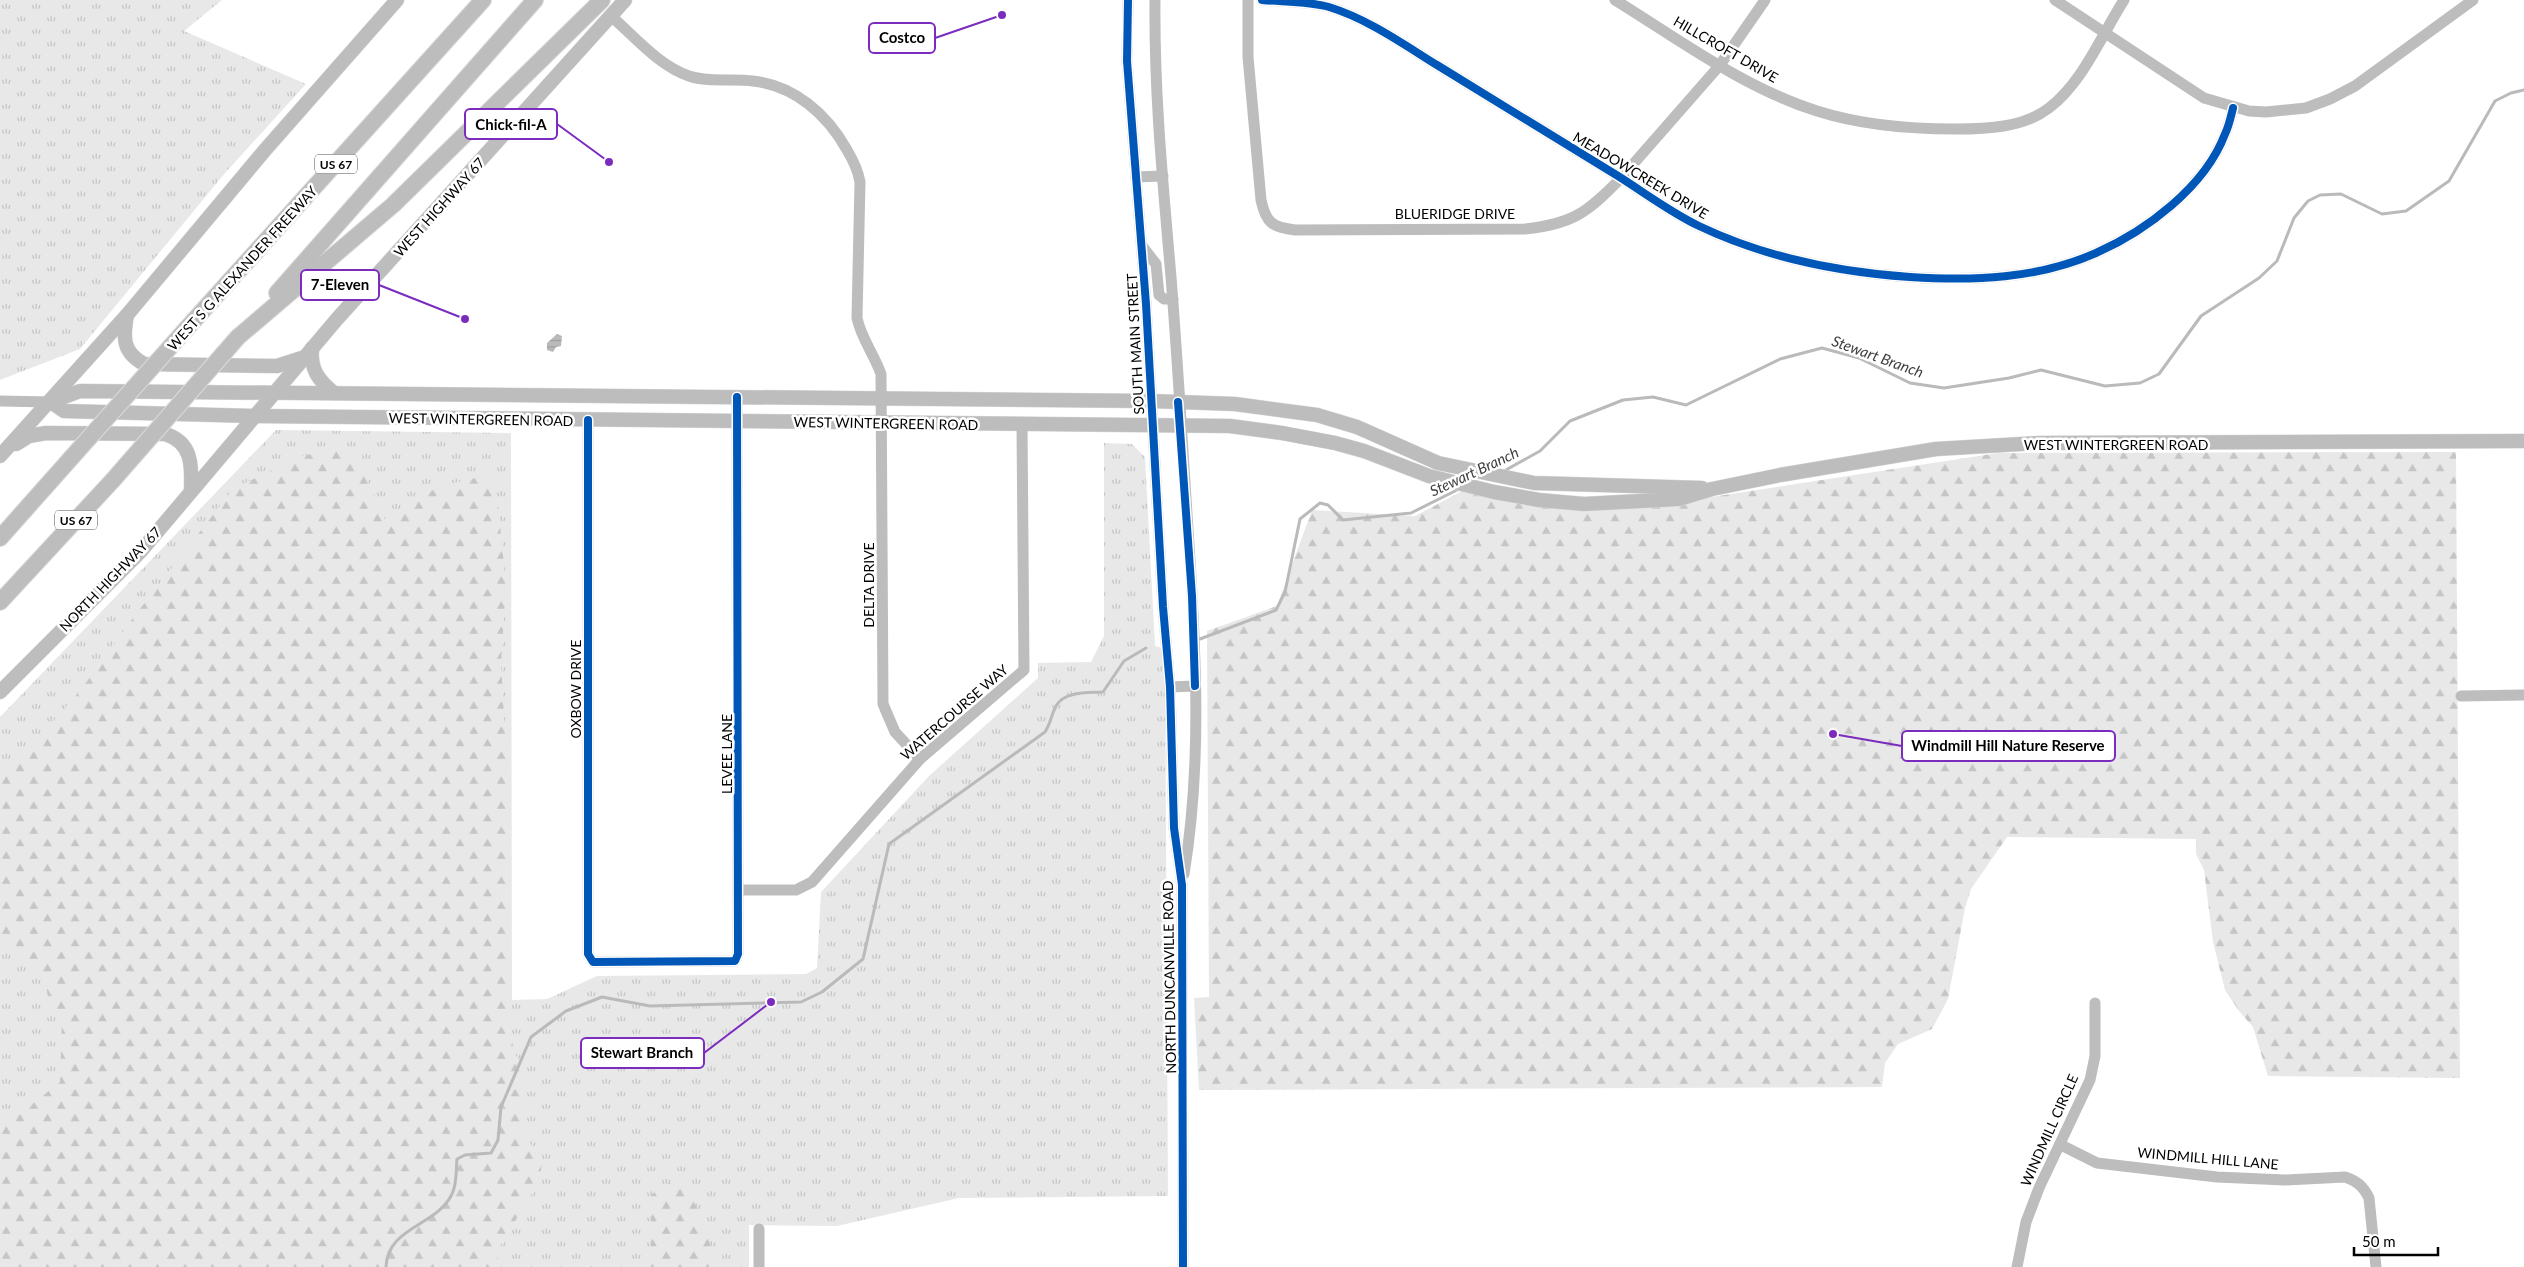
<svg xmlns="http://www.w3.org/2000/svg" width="2524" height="1267" viewBox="0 0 2524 1267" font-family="Lato,sans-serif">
<defs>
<pattern id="grass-tufts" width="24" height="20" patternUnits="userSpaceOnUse" patternTransform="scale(1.25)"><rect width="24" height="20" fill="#e8e8e8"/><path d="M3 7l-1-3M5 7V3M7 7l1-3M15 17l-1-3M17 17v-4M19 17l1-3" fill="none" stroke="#c5c5c5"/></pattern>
<pattern id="forest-firs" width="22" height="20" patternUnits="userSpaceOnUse" patternTransform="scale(1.25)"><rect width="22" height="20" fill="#e8e8e8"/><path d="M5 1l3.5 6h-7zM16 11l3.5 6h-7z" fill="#c5c5c5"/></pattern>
<pattern id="water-rules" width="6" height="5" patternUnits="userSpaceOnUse" patternTransform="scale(1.25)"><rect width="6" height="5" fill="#bababa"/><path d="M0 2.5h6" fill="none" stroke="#9e9e9e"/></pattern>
</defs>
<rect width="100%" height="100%" fill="#fff"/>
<g fill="url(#grass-tufts)">
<path d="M0,0H222L184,31L306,84L225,173L80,349L0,380Z"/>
<path d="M276,430L511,433L512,1000L547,999L597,976L806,974L817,968L821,892L929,776L1038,678V663L1091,662L1104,636V443L1132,444L1145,457L1155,646L1165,649L1168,1196L959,1198L837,1226L749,1225V1267H0V717Z"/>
</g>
<g fill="url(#forest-firs)">
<path d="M353,448L386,522L439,486L495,474L506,586L501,662L510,827L506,970L513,1048L523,1072V1134L542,1159L540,1180L499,1248L497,1267H0V1130L60,1082L62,1020L35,968L0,943V781L80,691L133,618L233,489L300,456Z"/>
<path d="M2456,452L2460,1078L2268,1076L2253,1027L2239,1011L2225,990L2213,942L2204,870L2196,854V839L2007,837L1971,889L1965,908L1948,999L1932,1029L1898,1044L1885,1063L1882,1087L1199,1090L1194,998L1209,997L1207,631L1277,606L1312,510L1415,516L1468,488L1578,501L1665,504L1998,453Z"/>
<path d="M681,1175L708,1231L713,1267H651L652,1194Z"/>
</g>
<path fill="url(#water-rules)" d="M557,334L562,336L561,346L556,347L553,352L547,350V343Z"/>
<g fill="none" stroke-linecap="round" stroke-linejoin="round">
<g stroke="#bababa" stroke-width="3">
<path d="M1504,471L1540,451L1570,421L1623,400L1653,397L1686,405L1780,359L1822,348L1859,358L1910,383L1944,388L2009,378L2041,370L2105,386L2140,383L2159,374L2201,316L2259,278L2277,261L2294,218L2308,201L2320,195L2341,194L2382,214L2406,211L2449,181L2495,101L2511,93L2524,90"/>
<path d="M1200,639L1276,610L1285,592L1300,519L1320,503L1328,505L1343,520L1411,513L1461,488"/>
<path d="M386,1267C387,1227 437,1226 452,1194C457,1185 456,1169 457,1159L465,1155L491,1153L498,1140L501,1107L531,1037L566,1011L602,997L650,1006L801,1002L822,992L863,959L889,844L1045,732C1051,723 1051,715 1056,706C1064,691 1088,693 1103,692L1124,661L1146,648"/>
</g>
<g stroke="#dbdbdb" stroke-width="15">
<g id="major">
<path d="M127,315C123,337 122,352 144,364L277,366L302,358"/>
<path d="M312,348C310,369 318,380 334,393"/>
<path d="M51,402L64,411L254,416L1230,426L1282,433L1335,443L1364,451L1429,476L1494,492L1539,500L1584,504L1679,499L1712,489L1780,475L1936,449L2040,443L2524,441"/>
<path d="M51,402L80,391L1151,401L1235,404L1317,415L1357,427L1438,463L1534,483L1702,488"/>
<path d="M16,444L29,436L46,433L165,434C192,442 192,465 191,489"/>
<path d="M0,456L127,315L265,150L397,0"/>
<path d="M0,692L141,551L337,319L625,0"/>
</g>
</g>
<g stroke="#dbdbdb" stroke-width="18">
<g id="highway">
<path d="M277,293L535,0"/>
<path d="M188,327L483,0"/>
<path d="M238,337L393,205L602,0"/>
<path d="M0,538L72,457"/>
<path d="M0,602L113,480"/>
</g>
</g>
<g stroke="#bdbdbd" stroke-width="11">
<path d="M1128,0L1127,61L1146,304L1163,607L1170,687L1174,828L1182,885L1183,1267"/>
<path d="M1155,0C1154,93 1163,184 1171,277C1178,366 1183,455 1189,544C1196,654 1202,765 1184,874"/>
<path d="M1248,0V57L1261,200C1266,223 1272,227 1295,230L1525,229C1573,224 1588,212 1621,178L1720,65L1765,0"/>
<path d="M1262,0C1283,2 1308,1 1329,7C1368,19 1403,44 1437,65C1497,102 1558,139 1618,176C1645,193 1670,212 1699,226C1764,257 1838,272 1910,277C1974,281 2037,279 2096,253C2146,231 2205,187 2225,134C2229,126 2231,116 2233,108"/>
<path d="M1615,0C1680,40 1744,88 1817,111C1861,125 1908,129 1955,129C1986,129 2023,128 2049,108C2083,82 2101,36 2124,0"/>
<path d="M2055,0L2204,98L2249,111L2266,112L2306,108L2330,99L2355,86L2473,0"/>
<path d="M611,16C635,37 658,65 689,76C709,83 732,78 753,81C795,86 827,114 847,150C853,160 858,170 860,182L857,318C861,338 874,354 881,374L883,704L895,732L920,759"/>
<path d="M1136,177L1163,176"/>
<path d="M1142,246L1156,264L1159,295L1164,299H1173"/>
<path d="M0,401L51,402"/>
<path d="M588,420V954L593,962L735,961L738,954L737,397"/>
<path d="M1170,687L1195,686"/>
<path d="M2461,696L2524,695"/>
<path d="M738,890H796L812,882L920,759L1024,670L1022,425"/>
<path d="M2061,1145L2097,1163L2217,1177L2285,1180L2345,1177C2357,1181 2363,1186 2369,1198L2376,1267"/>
<path d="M759,1229V1267"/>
<path d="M2017,1267L2026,1222L2039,1188L2090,1080L2095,1056V1003"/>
</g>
<use href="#major" stroke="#bdbdbd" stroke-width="14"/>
<use href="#highway" stroke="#bdbdbd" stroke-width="16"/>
<g stroke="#dbdbdb" stroke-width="18" stroke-linecap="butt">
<g id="highway-bridge">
<path d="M72,457L188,327"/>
<path d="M113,480L238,337"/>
</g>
</g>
<use href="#highway-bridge" stroke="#bdbdbd" stroke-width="16"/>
<g stroke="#fff" stroke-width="11">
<g id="cycleway">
<path d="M1128,0L1127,61L1146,304L1163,607L1170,687L1174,828L1182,885L1183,1267"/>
<path d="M1262,0C1283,2 1308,1 1329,7C1368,19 1403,44 1437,65C1497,102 1558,139 1618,176C1645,193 1670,212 1699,226C1764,257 1838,272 1910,277C1974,281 2037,279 2096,253C2146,231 2205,187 2225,134C2229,126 2231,116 2233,108"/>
<path d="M1178,402L1192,596L1195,686"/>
<path d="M588,420V954L593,962L735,961L738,954L737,397"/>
</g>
</g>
<use href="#cycleway" stroke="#0057b8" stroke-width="8"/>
</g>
<g text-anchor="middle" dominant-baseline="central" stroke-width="5" stroke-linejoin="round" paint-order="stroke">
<g fill="#fff" stroke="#4c4c4c" stroke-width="1">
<rect x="315" y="154.5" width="42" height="19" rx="4"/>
<rect x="55" y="510.5" width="42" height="19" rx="4"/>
</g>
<g font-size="12" font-weight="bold" fill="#000">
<text x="336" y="164">US 67</text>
<text x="76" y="520">US 67</text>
</g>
<g font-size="14" fill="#000" stroke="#fff">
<text transform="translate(1726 49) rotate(30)">HILLCROFT DRIVE</text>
<text transform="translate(1641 175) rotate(31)">MEADOWCREEK DRIVE</text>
<text transform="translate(439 207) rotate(-48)">WEST HIGHWAY 67</text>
<text x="1455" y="213">BLUERIDGE DRIVE</text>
<text transform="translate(242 268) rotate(-48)">WEST S G ALEXANDER FREEWAY</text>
<text transform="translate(1135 344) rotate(-93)">SOUTH MAIN STREET</text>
<text transform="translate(481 419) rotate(1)">WEST WINTERGREEN ROAD</text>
<text transform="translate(886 423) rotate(1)">WEST WINTERGREEN ROAD</text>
<text x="2116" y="444">WEST WINTERGREEN ROAD</text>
<text transform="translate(110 579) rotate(-46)">NORTH HIGHWAY 67</text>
<text transform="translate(868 585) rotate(-90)">DELTA DRIVE</text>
<text transform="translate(575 689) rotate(-90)">OXBOW DRIVE</text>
<text transform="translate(954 712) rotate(-41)">WATERCOURSE WAY</text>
<text transform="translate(726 754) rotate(-90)">LEVEE LANE</text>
<text transform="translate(1169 977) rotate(-91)">NORTH DUNCANVILLE ROAD</text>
<text transform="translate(2049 1130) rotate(-66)">WINDMILL CIRCLE</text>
<text transform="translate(2208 1158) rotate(5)">WINDMILL HILL LANE</text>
</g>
<g font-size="15" font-style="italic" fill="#3e3e3e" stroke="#fff">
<text transform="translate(1878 356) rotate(20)">Stewart Branch</text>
<text transform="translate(1474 471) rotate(-25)">Stewart Branch</text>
</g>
</g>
<path fill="none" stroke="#7b2cbf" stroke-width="2" d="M1002 15L935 38M609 162L557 124M465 319L379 285M1833 734L1902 746M771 1002L704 1053"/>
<g fill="#7b2cbf" stroke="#fff" stroke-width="2">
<circle cx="1002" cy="15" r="5"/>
<circle cx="609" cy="162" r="5"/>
<circle cx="465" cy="319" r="5"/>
<circle cx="1833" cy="734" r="5"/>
<circle cx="771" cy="1002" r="5"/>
</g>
<g fill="#fff" stroke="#7b2cbf" stroke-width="2">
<rect x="869" y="23" width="66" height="30" rx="5"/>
<rect x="465" y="109" width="92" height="30" rx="5"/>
<rect x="301" y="270" width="78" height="30" rx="5"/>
<rect x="1902" y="731" width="213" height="30" rx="5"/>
<rect x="581" y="1038" width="123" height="30" rx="5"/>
</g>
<g font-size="15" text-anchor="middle" font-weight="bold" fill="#000">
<text x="902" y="43">Costco</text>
<text x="511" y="130">Chick-fil-A</text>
<text x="340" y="290">7-Eleven</text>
<text x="2008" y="751">Windmill Hill Nature Reserve</text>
<text x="642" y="1058">Stewart Branch</text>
</g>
<path d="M2354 1247v8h84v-8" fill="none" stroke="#000000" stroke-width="2.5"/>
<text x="2362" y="1247" font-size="15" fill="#000000" stroke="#ffffff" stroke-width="4" paint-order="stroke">50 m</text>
</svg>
